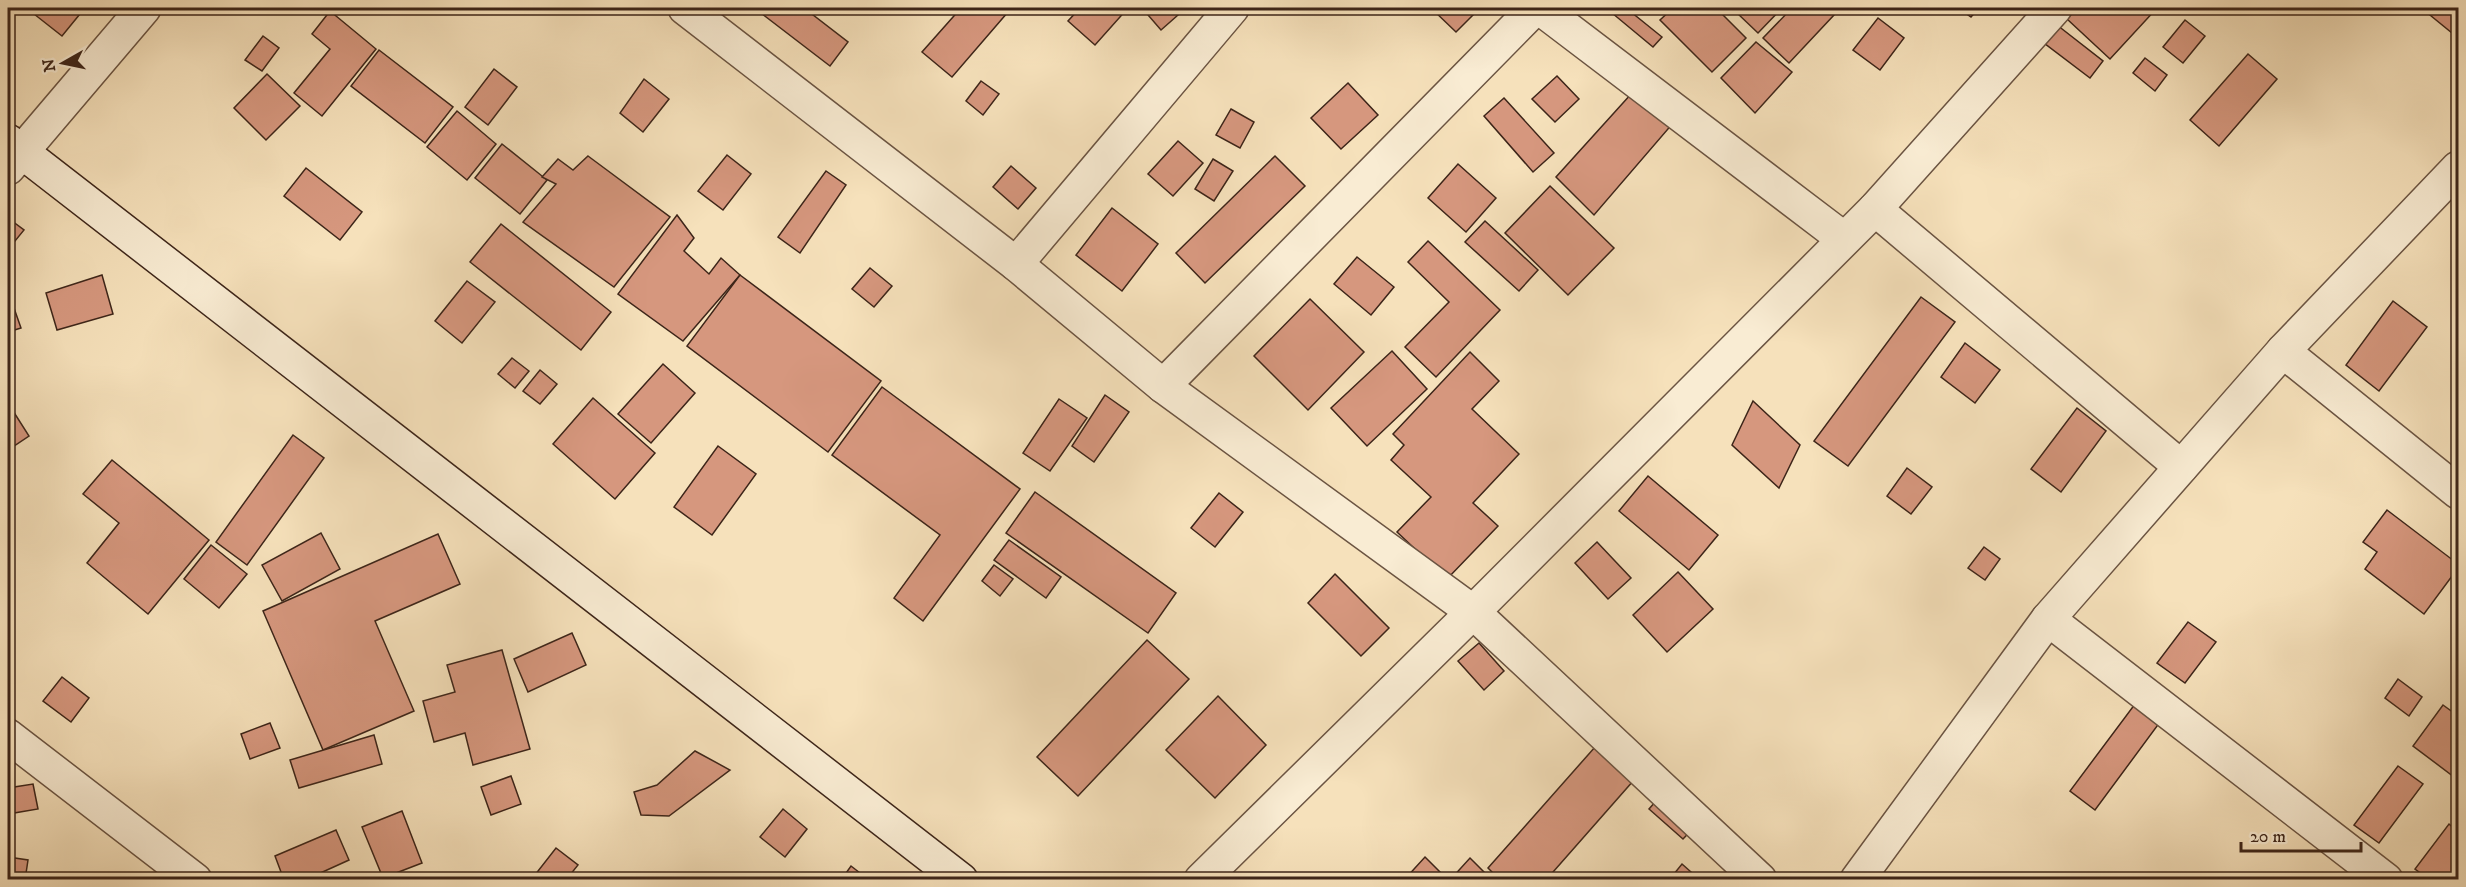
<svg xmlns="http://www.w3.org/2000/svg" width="2466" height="887" viewBox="0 0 2466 887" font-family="'IM FELL DW Pica',serif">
<rect width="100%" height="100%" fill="#f6e1bb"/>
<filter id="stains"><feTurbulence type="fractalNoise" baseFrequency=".00333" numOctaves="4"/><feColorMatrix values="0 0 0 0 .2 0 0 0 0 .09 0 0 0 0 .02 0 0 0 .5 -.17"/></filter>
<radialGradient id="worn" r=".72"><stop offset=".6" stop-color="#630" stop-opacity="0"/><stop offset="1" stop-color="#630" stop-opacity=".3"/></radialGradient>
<g fill="#d6977e" stroke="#3d2519" stroke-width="1.5">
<path d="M39,8H81L84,9L62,36L34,14Z"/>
<path d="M759,8H804L848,42L830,66L757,10Z"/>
<path d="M961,8H1004L1008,12L952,77L922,52Z"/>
<path d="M1080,8H1128L1095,45L1068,21Z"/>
<path d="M1142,8H1171L1178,15L1161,30Z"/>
<path d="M1431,8H1480L1456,32Z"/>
<path d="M1616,8H1626L1662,37L1653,47L1612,13Z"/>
<path d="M1673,8H1716L1746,38L1712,72L1660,20Z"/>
<path d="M1740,8H1782L1758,33L1736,12Z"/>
<path d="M1792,8H1826L1834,15L1789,63L1763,38Z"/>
<path d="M1958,8H1979L1971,17Z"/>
<path d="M2077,8H2157L2110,59L2067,19Z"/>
<path d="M2428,8H2458V26L2452,33L2425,11Z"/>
<path d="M330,11L376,49L322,116L294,93L330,49L312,34Z"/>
<path d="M1878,18L1904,38L1880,70L1853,50Z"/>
<path d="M2185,20L2205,36L2183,63L2163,47Z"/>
<path d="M2057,25L2103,61L2090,78L2044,43Z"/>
<path d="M263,36L279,48L262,71L245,60Z"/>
<path d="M1756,42L1792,72L1755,113L1721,78Z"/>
<path d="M379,50L453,107L425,143L351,86Z"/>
<path d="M2248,54L2277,79L2219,146L2190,120Z"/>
<path d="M2145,58L2167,75L2155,91L2133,73Z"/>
<path d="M494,69L517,87L488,125L465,107Z"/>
<path d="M267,74L300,106L266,140L234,108Z"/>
<path d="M1557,76L1579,99L1555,122L1532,99Z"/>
<path d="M644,79L669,99L643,132L620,113Z"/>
<path d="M981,81L999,94L983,115L966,101Z"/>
<path d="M1348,83L1378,115L1341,149L1311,118Z"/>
<path d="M1632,93L1674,122L1594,215L1556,177Z"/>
<path d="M1504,98L1554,153L1533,172L1484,116Z"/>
<path d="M1231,109L1254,122L1240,148L1216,135Z"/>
<path d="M457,111L496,144L467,180L427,147Z"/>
<path d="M1178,141L1203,163L1173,196L1148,174Z"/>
<path d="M502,144L547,180L520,214L475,178Z"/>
<path d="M727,155L751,174L723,210L698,191Z"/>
<path d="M588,156L670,217L614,287L523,222L556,184L542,177L558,159L573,170Z"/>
<path d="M1275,156L1305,186L1205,283L1176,253Z"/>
<path d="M1213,159L1233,171L1214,201L1195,189Z"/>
<path d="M1458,164L1496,198L1466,232L1428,198Z"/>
<path d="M1011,166L1036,188L1018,209L993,187Z"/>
<path d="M306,168L362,212L340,240L284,196Z"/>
<path d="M826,171L846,185L800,253L778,237Z"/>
<path d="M1550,186L1614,248L1568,295L1505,233Z"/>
<path d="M1112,208L1158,244L1122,291L1076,255Z"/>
<path d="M677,215L694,238L684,251L709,274L721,258L740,275L683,341L618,294Z"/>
<path d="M8,218L24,230L11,246L8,243Z"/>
<path d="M1485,221L1538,270L1519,291L1465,242Z"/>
<path d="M501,224L611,312L581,350L470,262Z"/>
<path d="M1428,241L1500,310L1436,377L1405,347L1449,302L1408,262Z"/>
<path d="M1357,257L1394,287L1371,315L1334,284Z"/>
<path d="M870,268L892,286L874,307L852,289Z"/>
<path d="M102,275L113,314L57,330L46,293Z"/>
<path d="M740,275L881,381L828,452L687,346Z"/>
<path d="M467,281L495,302L462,343L435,321Z"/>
<path d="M8,291L21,328L8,332Z"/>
<path d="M1921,297L1955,322L1848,466L1814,441Z"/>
<path d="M1310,299L1364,352L1308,410L1254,356Z"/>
<path d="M2393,301L2427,327L2379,391L2346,365Z"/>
<path d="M1965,343L2000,370L1975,403L1941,377Z"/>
<path d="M1392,351L1427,389L1367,446L1331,408Z"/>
<path d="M1470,352L1499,381L1472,409L1519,454L1473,503L1498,526L1447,579L1397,532L1431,497L1391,460L1404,445L1393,434Z"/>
<path d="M512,358L529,371L515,388L498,374Z"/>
<path d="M663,364L695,393L651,443L618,414Z"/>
<path d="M540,370L557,384L540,404L523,391Z"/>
<path d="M882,387L1020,489L923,621L894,598L940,535L832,455Z"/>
<path d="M1105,395L1129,412L1094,462L1072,446Z"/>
<path d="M593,398L655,453L615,499L553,444Z"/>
<path d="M1059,399L1087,418L1050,471L1023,453Z"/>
<path d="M1753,401L1800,445L1779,488L1732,445Z"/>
<path d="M8,403L29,436L8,450Z"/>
<path d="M2077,408L2106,431L2061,492L2031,469Z"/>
<path d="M293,435L324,458L247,565L216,542Z"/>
<path d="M718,446L756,474L712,535L674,507Z"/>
<path d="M112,460L209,540L148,614L87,563L119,523L83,494Z"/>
<path d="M1907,468L1932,487L1911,514L1887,496Z"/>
<path d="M1648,476L1718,535L1689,570L1619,511Z"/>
<path d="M1035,492L1176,593L1148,633L1006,533Z"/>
<path d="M1219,493L1243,512L1215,547L1191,528Z"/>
<path d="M2387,510L2458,564V568L2424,614L2365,569L2377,552L2363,542Z"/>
<path d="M321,533L340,569L282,601L262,565Z"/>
<path d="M438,534L460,584L375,621L414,711L323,750L263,611Z"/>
<path d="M1009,540L1061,577L1046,598L994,560Z"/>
<path d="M1597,542L1631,578L1608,599L1575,563Z"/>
<path d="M211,545L247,574L219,608L184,579Z"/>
<path d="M1984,547L2000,559L1985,580L1968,568Z"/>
<path d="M994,565L1013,579L1000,596L982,581Z"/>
<path d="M1678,572L1713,609L1667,652L1633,615Z"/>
<path d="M1335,574L1389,628L1361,656L1308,603Z"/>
<path d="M2188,622L2216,642L2185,683L2157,663Z"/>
<path d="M572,633L586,665L528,692L514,659Z"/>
<path d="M1147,640L1189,679L1078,796L1037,757Z"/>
<path d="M1479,643L1504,671L1484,690L1458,661Z"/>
<path d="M502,650L530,749L473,765L465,733L434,742L423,701L455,692L447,665Z"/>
<path d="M62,677L89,698L71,722L43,701Z"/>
<path d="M2398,679L2422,697L2409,716L2385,698Z"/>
<path d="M1218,696L1266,745L1215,798L1166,750Z"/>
<path d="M2138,700L2163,718L2095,810L2070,791Z"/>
<path d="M2443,705L2458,716V780L2413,746Z"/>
<path d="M270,723L280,748L250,759L241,734Z"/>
<path d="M374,735L382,764L299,788L290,760Z"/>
<path d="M1603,738L1641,772L1546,880H1500L1488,868Z"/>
<path d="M695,751L730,770L669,816L641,815L634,792L657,785Z"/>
<path d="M2398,766L2423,784L2379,843L2354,825Z"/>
<path d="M511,776L521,804L491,815L481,787Z"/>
<path d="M33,784L38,809L8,814V788Z"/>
<path d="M1671,784L1705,816L1683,839L1649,809Z"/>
<path d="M783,809L807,829L785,857L760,837Z"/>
<path d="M402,811L422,863L383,878L362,827Z"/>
<path d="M2449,824L2458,832V876L2456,880H2430L2415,869Z"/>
<path d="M336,830L349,860L305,880H284L275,856Z"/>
<path d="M556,848L578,865L566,880H531Z"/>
<path d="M8,857L28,860L25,880H8Z"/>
<path d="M1425,857L1448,880H1404Z"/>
<path d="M1470,858L1492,880H1450Z"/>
<path d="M1682,864L1700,880H1669Z"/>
<path d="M851,866L869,880H841Z"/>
</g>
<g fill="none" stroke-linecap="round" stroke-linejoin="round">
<g stroke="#6b5442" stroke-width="36">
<g id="street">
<path d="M685,8L1016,264L1163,386L1473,612L1760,880"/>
<path d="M1540,8L1844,239"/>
<path d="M8,168L144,8"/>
<path d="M1875,209L2181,467"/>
<path d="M1016,264L1232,8"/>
<path d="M2283,351L2458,492"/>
<path d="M1163,386L1535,8"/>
<path d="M2048,619L2386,880"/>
<path d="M8,736L195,880"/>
<path d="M1201,880L1473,612L1875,209L2055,8"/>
<path d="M1857,880L2048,619L2283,351L2458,168"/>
</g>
</g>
<g stroke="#3d2519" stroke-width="36">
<path id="secondary" d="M8,141L961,880"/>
</g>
<use href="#street" stroke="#f9ecd3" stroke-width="33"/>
<use href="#secondary" stroke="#f9ecd3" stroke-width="33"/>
</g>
<rect width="2466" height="887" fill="none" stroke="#f6e1bb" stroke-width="30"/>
<rect x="9" y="9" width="2448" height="869" fill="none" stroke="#3d2519" stroke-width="3"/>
<rect x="15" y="15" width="2436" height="857" fill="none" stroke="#3d2519" stroke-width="1.5"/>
<g transform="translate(63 63) rotate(261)" stroke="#f9ecd3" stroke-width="4.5" paint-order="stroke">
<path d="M0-4.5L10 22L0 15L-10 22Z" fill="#3d2519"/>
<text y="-9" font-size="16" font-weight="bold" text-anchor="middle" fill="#3d2519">N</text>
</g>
<path d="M2241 842v9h120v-9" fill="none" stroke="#3d2519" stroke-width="3"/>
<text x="2250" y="842" font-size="18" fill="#3d2519" stroke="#f9ecd3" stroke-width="4.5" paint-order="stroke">20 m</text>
<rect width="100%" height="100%" filter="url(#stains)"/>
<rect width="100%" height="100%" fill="url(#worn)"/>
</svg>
